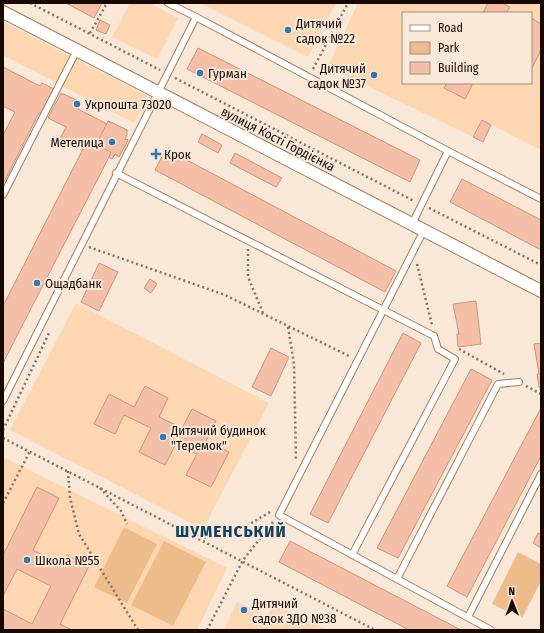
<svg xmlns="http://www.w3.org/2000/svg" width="544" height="633" viewBox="0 0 544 633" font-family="'Fira Sans Condensed',sans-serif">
<rect width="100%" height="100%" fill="#f9e8d8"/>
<g fill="#fdd6b2" fill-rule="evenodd">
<path d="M130,3H149L178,18L157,59L112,37Z"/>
<path d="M200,3H336L308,57Z"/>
<path d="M358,3H541V150L482,120L473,137L328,67ZM403,13H531V83H403Z"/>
<path d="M3,22L148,96L134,123L3,55Z"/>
<path d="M76,303L269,403L203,529L10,430Z"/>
<path d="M5,458L227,568L197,630H3V461Z"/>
<path d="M237,602L267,616L273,604L328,630H224Z"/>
</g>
<g fill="#eebb8b">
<path d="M124,527L157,544L127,603L94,587Z"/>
<path d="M164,541L206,562L173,626L131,605Z"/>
<path d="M518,552L541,564V581L522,618L492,604Z"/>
</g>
<g fill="#f5bea7" stroke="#c9957e">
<path d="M66,3H102L94,18Z"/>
<path d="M488,3H502L510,7L506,13H483Z"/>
<path d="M531,18L541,24V50L531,70Z"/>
<path d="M100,20L110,25L106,34L96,30Z"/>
<path d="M198,48L420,160L410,182L187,69Z"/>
<path d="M3,67L40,86L42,83L54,89L41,114L39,113L3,184V135L15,112L3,106Z"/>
<path d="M447,83H473L465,99L444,88Z"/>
<path d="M61,93L81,102L78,109L107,124L108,121L127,130L125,139L128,140L119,157L115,154L112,159L109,157L3,363V306L83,149L61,137L66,127L48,118Z"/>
<path d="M482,120L491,125L483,142L473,137Z"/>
<path d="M108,121L127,130V135L125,139L128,140L119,157L115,154L112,159L109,157L111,152L96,145Z"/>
<path d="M202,134L222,145L218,153L198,142Z"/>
<path d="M166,149L396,271L385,292L155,170Z"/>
<path d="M235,153L282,178L276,187L230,163Z"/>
<path d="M462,179L541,220V250L450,202Z"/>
<path d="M99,263L118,272L99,311L81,302Z"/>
<path d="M150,279L157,284L151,293L144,288Z"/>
<path d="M476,301L481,344L458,347L457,334H459L453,304Z"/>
<path d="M403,333L421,343L328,523L310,514Z"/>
<path d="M541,343V387H539L537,374H539L534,344Z"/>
<path d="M271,348L289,357L271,396L252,387Z"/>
<path d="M471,369L492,380L398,558L377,548Z"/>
<path d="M145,386L168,398L159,417L182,428L192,409L216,421L206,441L229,452L211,487L186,475L197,454L176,444L165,465L139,452L151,428L124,415L115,434L94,424L109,394L134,407Z"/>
<path d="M541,408V456L467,597L447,586Z"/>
<path d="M37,487L59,498L33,550L62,565L67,555L89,566L60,624L72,630H3V609L32,624L51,586L17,569L3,596V555Z"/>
<path d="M538,533L541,534V548L533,543Z"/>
<path d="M290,541L461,630H409L279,562Z"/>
</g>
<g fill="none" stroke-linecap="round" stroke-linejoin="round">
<g stroke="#a47d58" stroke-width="8">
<g id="lane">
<path d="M196,17L448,151L412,224"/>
<path d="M448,151L541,199"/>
<path d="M116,173L434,336L438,349L455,359L352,555"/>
<path d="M3,195L77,50"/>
<path d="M424,230L279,515L491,630"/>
<path d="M3,401L196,17L168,3"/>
<path d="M397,579L498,384L519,382"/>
<path d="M468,617L541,474"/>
</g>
</g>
<g stroke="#a47d58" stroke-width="14">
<path id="street" d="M3,12L541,291"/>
</g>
<g stroke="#827367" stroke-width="2.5" stroke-dasharray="2 3" stroke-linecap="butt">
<path d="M30,3L160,70"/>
<path d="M90,33L107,3"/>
<path d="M313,69L348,3"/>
<path d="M175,78L414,201"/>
<path d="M429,208L541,265"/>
<path d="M89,247L225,295L351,357"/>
<path d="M248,249V277L263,313"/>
<path d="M417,264L432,325"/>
<path d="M288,327L294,364L296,461"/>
<path d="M459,349L504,374"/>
<path d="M526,386L541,394"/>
<path d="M3,430L50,331"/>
<path d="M3,438L375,630"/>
<path d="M68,471L70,498L79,534L138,630"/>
<path d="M100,488L121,511L127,524"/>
<path d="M3,503L30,451"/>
<path d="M199,537C228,540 246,526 270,512"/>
<path d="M207,630L243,560L273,522"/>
</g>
<use href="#lane" stroke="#fff" stroke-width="6"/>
<use href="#street" stroke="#fff" stroke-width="12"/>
</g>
<g fill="#3379ae" stroke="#f9e8d8" stroke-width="1.5">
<circle cx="288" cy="30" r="4"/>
<circle cx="200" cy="73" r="4"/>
<circle cx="374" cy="75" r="4"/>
<circle cx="77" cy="104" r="4"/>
<circle cx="112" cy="142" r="4"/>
<path d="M154 148h4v4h4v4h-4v4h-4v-4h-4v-4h4z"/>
<circle cx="37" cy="283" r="4"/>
<circle cx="163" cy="437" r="4"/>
<circle cx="27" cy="560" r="4"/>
<circle cx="244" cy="610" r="4"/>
</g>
<g text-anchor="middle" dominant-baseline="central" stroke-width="4" stroke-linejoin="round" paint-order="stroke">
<g font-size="13" fill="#170900" stroke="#f9e8d8" text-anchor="start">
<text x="296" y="23">Дитячий<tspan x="296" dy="15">садок №22</tspan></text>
<text x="366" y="68" text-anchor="end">Дитячий<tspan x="366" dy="15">садок №37</tspan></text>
<text x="208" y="73">Гурман</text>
<text x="85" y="104">Укрпошта 73020</text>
<text x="104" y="142" text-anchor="end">Метелица</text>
<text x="164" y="154">Крок</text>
<text x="45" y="283">Ощадбанк</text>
<text x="171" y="430">Дитячий будинок<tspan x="171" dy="15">"Теремок"</tspan></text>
<text x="35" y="560">Школа №55</text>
<text x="252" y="603">Дитячий<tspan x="252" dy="15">садок ЗДО №38</tspan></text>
</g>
<g font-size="13" fill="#170900" stroke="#f9e8d8">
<text transform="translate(278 139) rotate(27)">вулиця Кості Гордієнка</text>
</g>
<g font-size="17" font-weight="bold" letter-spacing="1" fill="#104266" stroke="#f9e8d8">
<text x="231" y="531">ШУМЕНСЬКИЙ</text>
</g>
</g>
<rect width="544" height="633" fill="none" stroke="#170900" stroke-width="8"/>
<rect x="402" y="12" width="130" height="72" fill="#f9e8d8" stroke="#9f8f82"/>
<rect x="410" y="25" width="20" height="6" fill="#ffffff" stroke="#9f8f82"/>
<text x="438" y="32" font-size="12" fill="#170900">Road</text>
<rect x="410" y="42" width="20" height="12" fill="#eebb8b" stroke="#9f8f82"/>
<text x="438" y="52" font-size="12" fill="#170900">Park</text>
<rect x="410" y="62" width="20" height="12" fill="#f5bea7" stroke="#9f8f82"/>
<text x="438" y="72" font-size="12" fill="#170900">Building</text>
<g transform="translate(512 601) rotate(359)" stroke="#f9e8d8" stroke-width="3" paint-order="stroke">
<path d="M0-3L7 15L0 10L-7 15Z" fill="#170900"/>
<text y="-6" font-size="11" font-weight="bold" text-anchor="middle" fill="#170900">N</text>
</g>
</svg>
